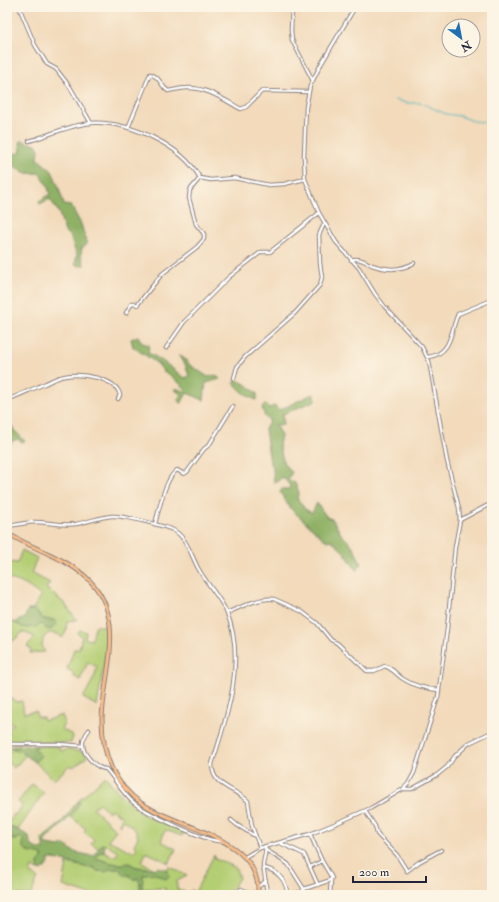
<svg xmlns="http://www.w3.org/2000/svg" width="499" height="902" viewBox="0 0 499 902" font-family="'IM FELL Double Pica',serif">
<rect width="100%" height="100%" fill="#fcf5e5"/>
<filter id="ink" filterUnits="userSpaceOnUse"><feTurbulence type="fractalNoise" baseFrequency=".025" numOctaves="2"/><feDisplacementMap in="SourceGraphic" scale="8" xChannelSelector="R" yChannelSelector="G"/><feConvolveMatrix kernelMatrix="1 2 1 2 8 2 1 2 1" color-interpolation-filters="sRGB"/></filter>
<filter id="wash" filterUnits="userSpaceOnUse"><feTurbulence type="fractalNoise" baseFrequency=".012" numOctaves="4" result="noise"/><feDisplacementMap in="SourceGraphic" scale="16" xChannelSelector="R" yChannelSelector="G"/><feGaussianBlur stdDeviation="0.9" result="paint"/><feColorMatrix in="noise" values="0 0 0 0 0 0 0 0 0 0 0 0 0 0 0 0 0 1.4 0 .05"/><feComposite in="paint" operator="in"/></filter>
<g filter="url(#wash)">
<rect width="100%" height="100%" fill="#f2dabb"/>
<g fill="#b4ce73" stroke="#6b7857" fill-rule="evenodd">
<path d="M22,550L37,558L31,573L50,583L46,588L65,604L75,618L77,619L76,620L67,621L66,632L62,638L58,634L48,633L43,639L42,648L44,650L45,652L30,653L31,649L27,646L35,637L23,632L13,641L7,639V621L16,623L17,625L41,624L54,620L43,619L35,610H32L41,596C31,588 20,580 7,579V562L17,563Z"/>
<path d="M95,626H105L107,647L97,706L83,698L94,678L97,667L88,662L80,680L73,676L74,673L67,669L74,649H79L82,636L77,633L80,630L86,632L85,639L92,640Z"/>
<path d="M11,698L16,702L22,701L24,713L36,711L37,717H43L44,721L62,715L65,723L61,729L71,734L73,737L71,743L24,742L7,743V735L9,734L7,728L14,725L13,723L7,724V707L9,700Z"/>
<path d="M38,746H58L61,751L68,749L84,752L87,757L73,767L70,765L54,780L35,762L41,756L34,749Z"/>
<path d="M12,749H17L26,755L14,768L7,762V755Z"/>
<path d="M105,776L123,797L144,815L184,833L182,836L165,830L161,841L176,849L169,863L146,852L142,862L155,869L136,867L129,863C119,867 106,861 96,858L99,853L104,851L112,856H116L118,852L105,844H102L99,849L91,843L94,840L84,832L86,829L70,816L80,802L78,801ZM99,803L109,812L111,809L122,817L119,824L120,825L125,820C130,827 136,828 138,837L134,845L137,848L133,852L108,840L116,830L93,808Z"/>
<path d="M32,784L44,792L18,830L11,827L7,829V819L10,821L14,814H17L22,805L18,802Z"/>
<path d="M20,837L42,855V859L38,863L39,870L32,868L30,874L38,878L31,895H7V838L16,840Z"/>
<path d="M214,855L216,860L222,861L236,868L239,878L228,895H165V888L142,889L143,875L149,872L162,876L168,870L167,869L169,866L187,876L177,881V889L187,893L192,890L194,894Z"/>
<path d="M67,863L90,868L120,869L135,880L138,878L140,884L139,895H91L63,886Z"/>
</g>
<g fill="#8fb165" stroke="#586a50">
<path d="M22,140L28,143L36,144L39,149L38,159L52,171L58,185L64,205L71,206L81,224L87,244L82,248L81,254L84,265L79,266L75,264L77,255L70,236L65,232L59,213L50,199L40,204L38,202L50,194L47,185L39,173C22,175 19,170 7,159V150L15,154L21,152L20,142Z"/>
<path d="M138,336L142,343L149,345L148,353C162,359 172,369 185,378L189,376L185,364L179,355L185,359L190,365L208,377L216,375L220,379L206,383L204,400L187,393L181,404L177,400L182,395L175,390V388L184,391L186,389L170,375L164,372L158,364L133,347L131,339Z"/>
<path d="M237,380L247,385L257,393V400C247,397 241,391 234,383Z"/>
<path d="M313,394L317,400L283,414V425H275L281,435L279,445L284,464L292,472L288,479L295,483L299,492L297,498L305,509L312,513L317,503L326,516L333,520L341,534L352,545L361,563L357,571L344,552L331,540L328,541L324,539L290,508L280,492L282,489H289L290,486L284,478H281L277,482H274L273,469L270,463L265,429L270,421L265,417L262,407L265,404L269,408L275,406L279,410C291,405 301,399 313,394Z"/>
<path d="M7,417L14,430L25,441L22,442L17,439L11,442L10,446L7,449Z"/>
<path d="M28,610H35L43,619L54,620L57,624L51,630L46,629L41,624C34,629 21,630 16,622L18,620L24,619Z"/>
<path d="M25,745L38,746L34,749L41,756L35,762L17,749L7,748V747Z"/>
<path d="M78,801L80,802C72,819 56,829 44,842L47,845L59,847L65,845L74,852L93,856L102,844H105L104,851L99,853L96,858C106,861 119,867 129,863L136,867L155,869L158,867L168,870L169,877L165,879C158,873 151,872 143,875L142,889L139,891L140,884L138,878L133,879L129,875H124L120,869H110L106,872L97,871L94,867L90,868C82,866 55,858 49,859V863L42,871L39,870L38,863L42,859V855L28,852L23,847V840L20,837L16,840L7,838V829C15,827 21,832 29,836C29,846 35,850 45,849L43,845L42,839L60,824Z"/>
</g>
<g fill="none" stroke-linecap="round" stroke-linejoin="round">
<path stroke="#3eaeba" stroke-width="1" d="M395,100L407,103H421L446,114L460,116L473,121L484,122L492,128"/>
</g>
</g>
<g filter="url(#ink)">
<g fill="none" stroke-linecap="round" stroke-linejoin="round">
<g stroke="#8a7e7b" stroke-width="4.5">
<g id="minor">
<path d="M19,7L35,45L47,64L56,69L70,87L91,123"/>
<path d="M292,7L291,30L292,40L313,81"/>
<path d="M128,128L150,74C161,77 160,86 168,91C175,90 180,88 187,88C207,87 224,100 241,109L246,107L262,91L309,92"/>
<path d="M29,141C49,135 70,125 91,123C128,121 182,145 200,178L211,180L234,178L269,185L284,184L305,179"/>
<path d="M351,260C359,257 365,262 372,265C387,270 399,271 414,263"/>
<path d="M126,313L132,303H134L137,305L138,304L162,274L197,247L204,239V234L196,224L189,198L190,190L200,178"/>
<path d="M166,348L184,322L229,277L261,252H270L319,213"/>
<path d="M428,357C452,354 450,332 458,314L492,300"/>
<path d="M234,378L237,367L245,357L295,313L320,285L322,277L320,263L319,235L324,224"/>
<path d="M7,400C20,395 32,389 44,384C51,381 58,377 65,376C79,373 116,377 120,395L118,399"/>
<path d="M460,520L492,503"/>
<path d="M155,524C159,510 165,478 177,470L184,474L187,472L204,449L209,445L233,406"/>
<path d="M7,526C16,525 25,523 34,522C48,522 62,526 76,524C88,522 100,517 112,516C123,515 159,525 171,529C186,535 191,555 198,568C206,583 219,596 226,611C247,658 227,718 212,764C212,787 235,788 248,801L252,826L260,848"/>
<path d="M227,613C241,607 259,597 274,599L301,611L317,623L331,640L337,643L367,671H374L385,666C392,668 397,675 403,679C414,686 427,689 439,690"/>
<path d="M89,730C86,734 82,740 83,745C83,755 97,769 106,769C116,780 122,793 133,802C144,812 210,844 223,841"/>
<path d="M7,744H59L83,746"/>
<path d="M404,789H412L437,775L447,767L455,756L469,743L492,732"/>
<path d="M365,811L375,826L377,834L397,855L407,871L419,862L441,850"/>
<path d="M231,820L237,825L255,836"/>
<path d="M280,843L304,854L318,885"/>
<path d="M265,846C267,853 263,859 263,866C265,875 266,885 267,895"/>
<path d="M266,850L288,864L304,889"/>
<path d="M245,857L260,848L310,834L337,823L371,808L403,789L408,784L414,773L438,697L447,629L455,547L460,520L459,508L447,461L429,361L422,347L385,307L375,294L359,268L336,242L319,213L305,179L304,156L306,107L310,86L320,66L355,7"/>
<path d="M310,867L322,861"/>
<path d="M264,868C277,870 287,881 287,894"/>
<path d="M259,886L266,881"/>
<path d="M287,894H292L301,892L304,889L328,881L332,878L322,861L310,834"/>
<path d="M237,895L241,889L250,893H258"/>
<path d="M330,895L331,880"/>
</g>
</g>
<g stroke="#8a7e7b" stroke-width="5">
<path id="major" d="M7,533C32,549 63,556 86,577C128,615 104,670 102,718C102,738 106,761 117,778C126,792 139,803 153,810C189,829 262,842 258,895"/>
</g>
<use href="#minor" stroke="#fff" stroke-width="2.5"/>
<use href="#major" stroke="#f8bd89" stroke-width="3"/>
</g>
</g>
<rect width="499" height="902" fill="none" stroke="#fcf5e5" stroke-width="24"/>
<g transform="translate(461 38) rotate(148)"><circle r="19" fill="#fcf5e5" stroke="#a5a1a1"/>
<path d="M0-3L7 15L0 10L-7 15Z" fill="#1f6fb2"/>
<text y="-6" font-size="11" font-weight="bold" text-anchor="middle" fill="#22223b">N</text>
</g>
<path d="M353 876v6h73v-6" fill="none" stroke="#22223b" stroke-width="2"/>
<text x="359" y="876" font-size="12" fill="#22223b" stroke="#fcf5e5" stroke-width="3" paint-order="stroke">200 m</text>
</svg>
